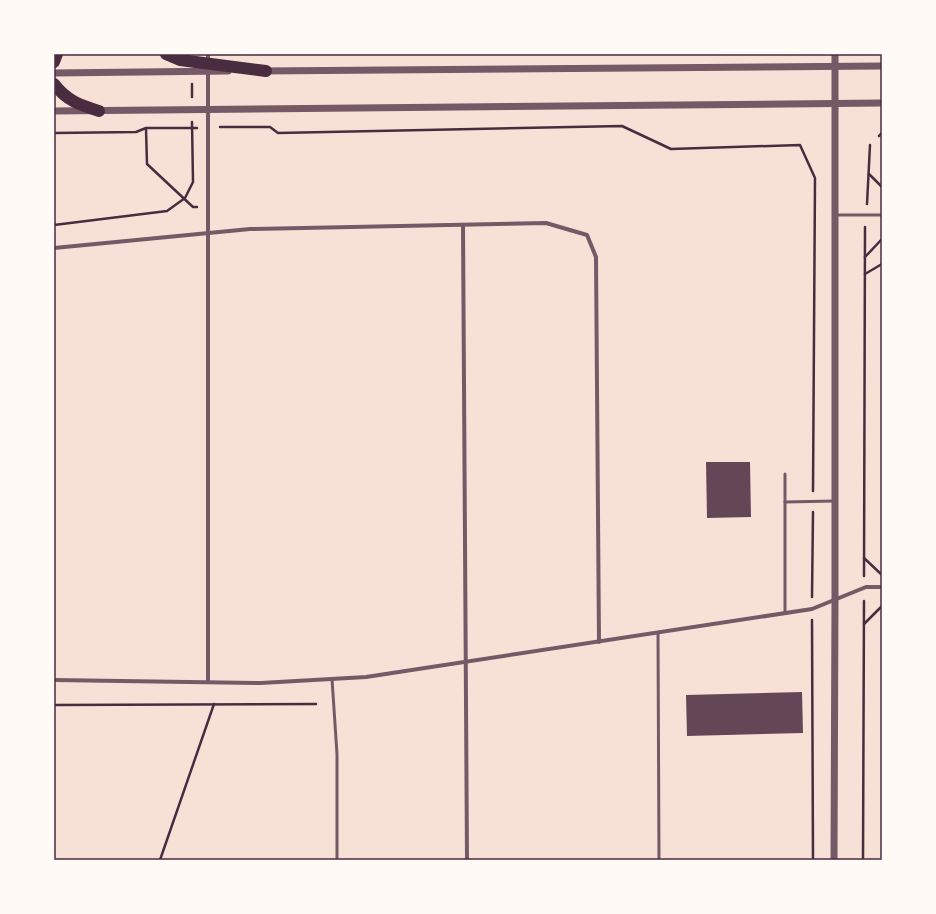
<svg xmlns="http://www.w3.org/2000/svg" width="936" height="914" viewBox="0 0 936 914" font-family="Barlow,sans-serif">
<rect width="100%" height="100%" fill="#f7e1d7"/>
<g fill="#644757">
<path d="M706,462H750L751,517L707,518Z"/>
<path d="M802,692L803,733L687,736L686,695Z"/>
</g>
<g fill="none" stroke-linecap="round" stroke-linejoin="round">
<g stroke="#4a2c40" stroke-width="2.5">
<path d="M192,97V84"/>
<path d="M220,127H270L278,133L622,126L671,149L800,145L815,178L813,491"/>
<path d="M146,129L147,164L193,207H197"/>
<path d="M54,133L136,132L146,128H197"/>
<path d="M879,136L882,133"/>
<path d="M869,174L882,187"/>
<path d="M867,204L870,145"/>
<path d="M54,225L167,211L185,198L193,182L192,122"/>
<path d="M865,257L882,239"/>
<path d="M865,274L882,264"/>
<path d="M864,558L882,575"/>
<path d="M864,576L865,227"/>
<path d="M812,597L813,512"/>
<path d="M812,620L813,860"/>
<path d="M864,624L882,606"/>
<path d="M54,705L316,704"/>
<path d="M160,860L214,704"/>
<path d="M863,860L864,601"/>
</g>
<g stroke="#755966" stroke-width="3">
<path d="M836,215H882"/>
<path d="M785,474V502"/>
<path d="M785,613V502L835,501"/>
<path d="M658,633L659,860"/>
<path d="M332,679L337,754V860"/>
</g>
<g stroke="#755966" stroke-width="4">
<path d="M208,63V54"/>
<path d="M208,70V681"/>
<path d="M463,225L467,860"/>
<path d="M54,248L250,229L546,223L587,235L596,257L599,642"/>
<path d="M54,680L261,683L366,677L812,609L866,587H882"/>
</g>
<g stroke="#755966" stroke-width="7">
<path d="M262,71L882,66"/>
<path d="M54,73L228,71"/>
<path d="M54,111L882,103"/>
<path d="M834,860L835,599V54"/>
</g>
<g stroke="#4a2c40" stroke-width="12">
<path d="M166,54L180,60L266,71"/>
<path d="M54,62L57,54"/>
<path d="M54,84C67,101 80,105 99,111"/>
</g>
</g>
<rect width="936" height="914" fill="none" stroke="#fffaf5" stroke-width="110"/>
<rect x="55" y="55" width="826" height="804" fill="none" stroke="#4a2c40" stroke-width="1.5"/>
</svg>
